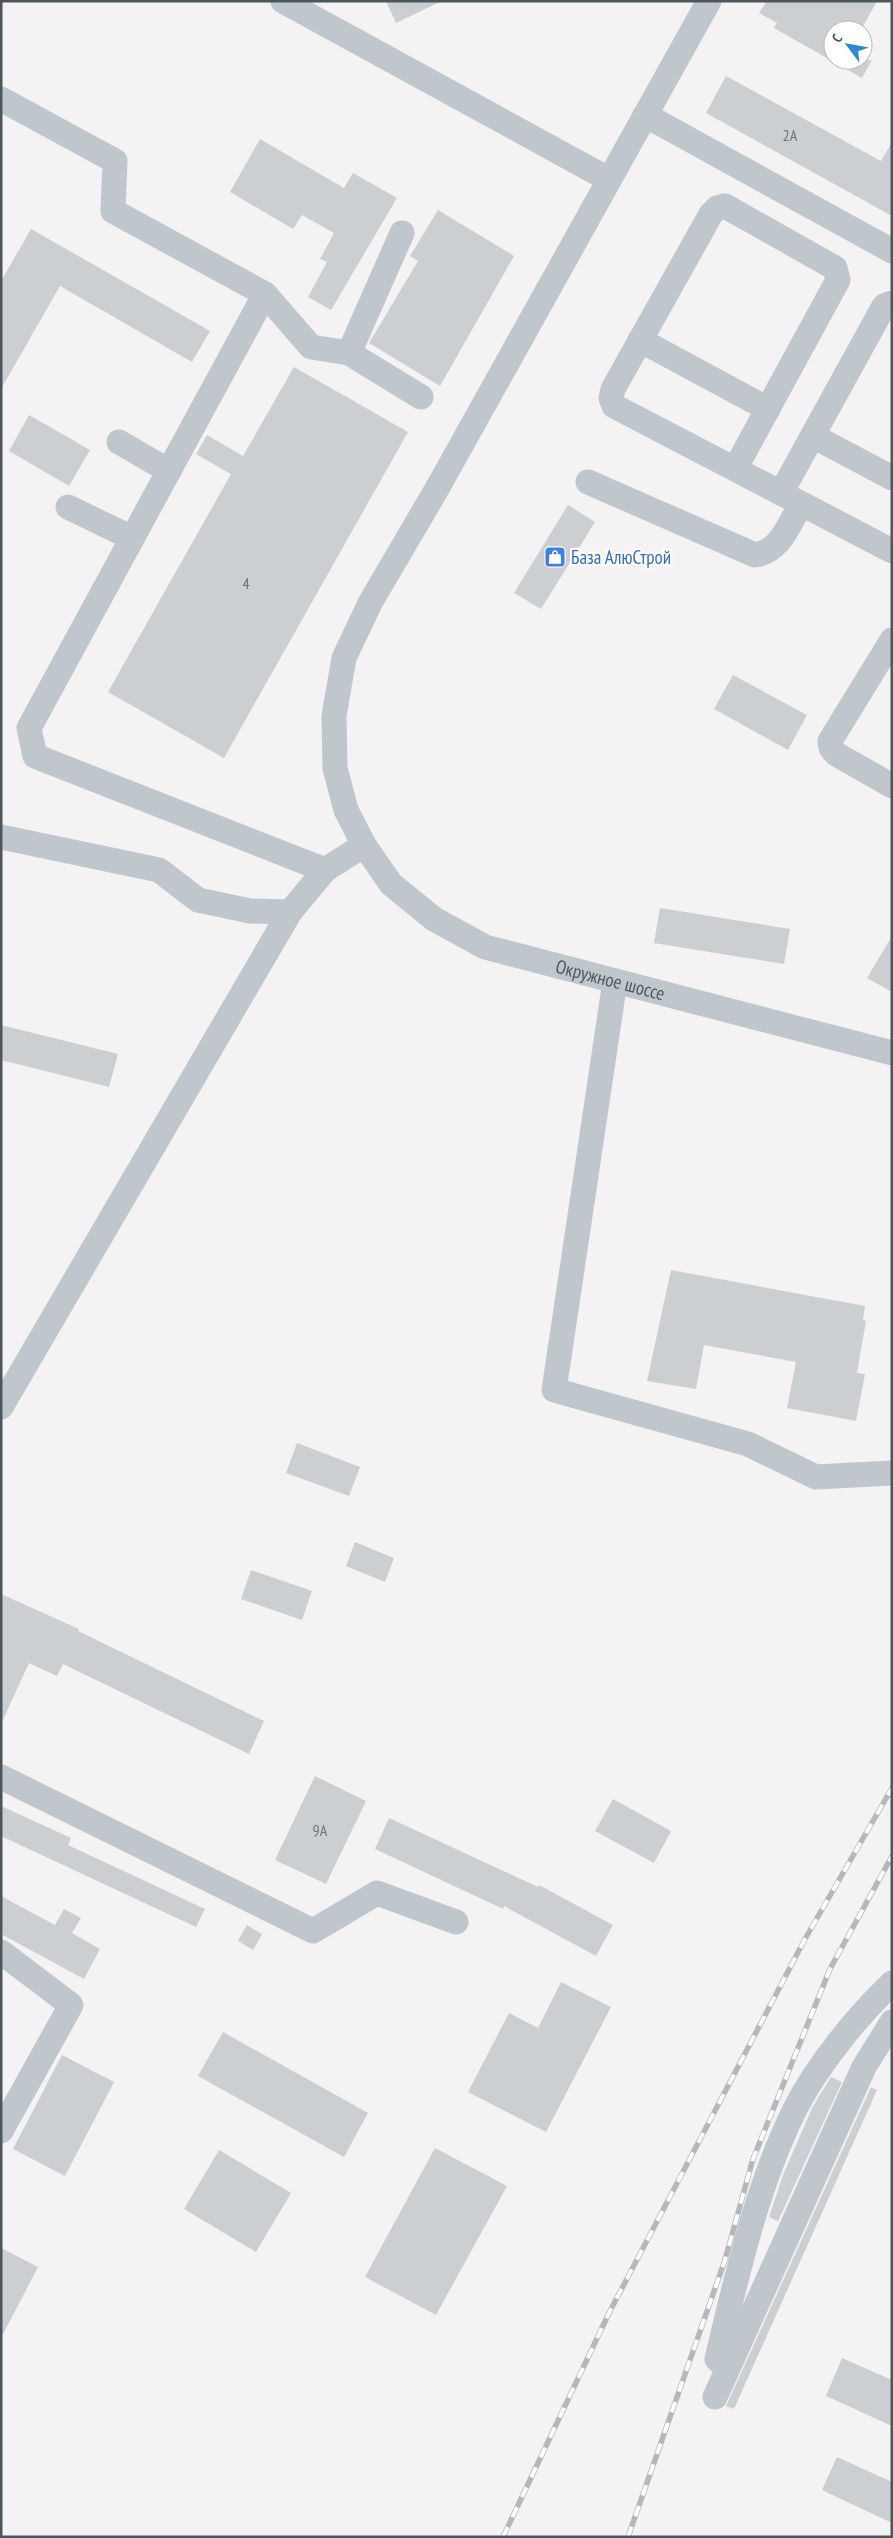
<svg xmlns="http://www.w3.org/2000/svg" width="893" height="2538" viewBox="0 0 893 2538" font-family="'PT Sans Narrow',sans-serif">
<rect width="100%" height="100%" fill="#f4f2f2"/>
<g fill="#cccfd2">
<path d="M386,1H442L396,23Z"/>
<path d="M767,1H877L861,30H833V60H872L862,78L774,28L777,23L759,13Z"/>
<path d="M726,76L881,161L892,142V216L706,113Z"/>
<path d="M260,139L344,188L353,173L397,198L331,310L308,297L327,262L320,259L334,233L302,215L293,229L230,192Z"/>
<path d="M438,210L514,256L440,386L369,343L418,261L410,256Z"/>
<path d="M31,229L210,331L192,362L60,286L1,389V281Z"/>
<path d="M294,367L408,432L224,758L108,692L231,474L196,454L207,435L243,456Z"/>
<path d="M29,415L90,450L69,486L9,451Z"/>
<path d="M568,505L595,522L541,609L514,593Z"/>
<path d="M733,675L807,715L788,750L714,709Z"/>
<path d="M660,908L790,929L784,964L654,943Z"/>
<path d="M892,936V992L867,978Z"/>
<path d="M1,1025L118,1054L109,1087L1,1060Z"/>
<path d="M671,1270L865,1306L863,1320L866,1321L857,1373L865,1374L856,1421L787,1408L796,1362L704,1345L696,1389L647,1381Z"/>
<path d="M297,1443L360,1467L349,1496L286,1473Z"/>
<path d="M355,1542L394,1558L385,1582L346,1566Z"/>
<path d="M251,1570L312,1591L302,1620L241,1599Z"/>
<path d="M1,1594L79,1629L78,1631L264,1721L249,1754L63,1664L57,1676L29,1663L1,1724Z"/>
<path d="M315,1776L366,1801L326,1884L275,1860Z"/>
<path d="M613,1799L671,1831L654,1863L595,1831Z"/>
<path d="M1,1806L71,1838L68,1845L205,1909L196,1927L1,1836Z"/>
<path d="M389,1818L538,1887L539,1885L613,1925L596,1956L504,1906L503,1909L375,1849Z"/>
<path d="M1,1896L55,1925L64,1909L81,1918L72,1933L100,1949L84,1979L1,1934Z"/>
<path d="M247,1925L262,1934L253,1950L238,1941Z"/>
<path d="M561,1982L611,2007L546,2132L468,2092L509,2013L538,2028Z"/>
<path d="M223,2032L368,2113L344,2157L198,2076Z"/>
<path d="M62,2055L114,2082L65,2176L13,2149Z"/>
<path d="M831,2077L842,2082L778,2221L769,2217L783,2175L813,2106Z"/>
<path d="M871,2087L877,2090L734,2409L726,2406Z"/>
<path d="M435,2148L507,2186L436,2315L365,2277Z"/>
<path d="M219,2150L291,2193L256,2252L184,2209Z"/>
<path d="M1,2248L38,2267L1,2338Z"/>
<path d="M842,2358L892,2380V2426L826,2396Z"/>
<path d="M837,2457L892,2482V2523L822,2490Z"/>
</g>
<g fill="none" stroke-linecap="round" stroke-linejoin="round">
<g stroke="#bfc7cc" stroke-width="25">
<path d="M283,1L608,179"/>
<path id="s1" d="M709,1L438,487L370,603L344,658L334,716L335,768L346,810L364,845L391,884L434,919L485,947L892,1053"/>
<path d="M1,99L115,161L113,211L265,294L29,728L35,756L325,870"/>
<path d="M645,115L892,251"/>
<path d="M265,294L311,347L349,353L402,233"/>
<path d="M640,340L768,409"/>
<path d="M349,353L421,397"/>
<path d="M813,436L892,478"/>
<path d="M119,442L169,471"/>
<path d="M735,469L838,280L835,268L725,206L717,208L711,214L613,389L611,398L614,406L892,551"/>
<path d="M588,482L755,555C781,551 789,524 801,504"/>
<path d="M781,493L884,306L892,303"/>
<path d="M68,507L132,538"/>
<path d="M892,640L830,741L831,748L836,754L892,786"/>
<path d="M1,837L159,870L198,900L250,911L290,912"/>
<path d="M615,981L554,1390L748,1444L816,1477L892,1473"/>
<path d="M1,1407L290,912L325,870L364,845"/>
<path d="M1,1777L313,1931L377,1893L456,1922"/>
<path d="M1,1952L71,2005L1,2131"/>
<path d="M728,2368L717,2359C737,2275 756,2188 795,2109C817,2066 857,2016 892,1983"/>
<path d="M715,2397L864,2067L892,2022"/>
</g>
<g stroke="#b5b8bb" stroke-width="5.5">
<g id="rail">
<path d="M503,2537L609,2313L805,1939L892,1788"/>
<path d="M628,2537L725,2260L753,2159L830,1969L892,1856"/>
</g>
</g>
<use href="#rail" stroke="#fff" stroke-width="4" stroke-dasharray="11" stroke-linecap="butt"/>
</g>
<defs>
<g id="shop-square" transform="scale(1.125)"><rect x="-9" y="-9" width="18" height="18" rx="4" fill="#3f7fe0" stroke="#fff"/><path d="M-5-2.5h2.3a2.7 3.5 0 0 1 5.4 0H5L5.5 6h-11ZM-1.5-2.5h3a1.5 2.3 0 0 0-3 0Z" fill="#fff"/></g>
</defs>
<g fill-rule="evenodd">
<use href="#shop-square" x="555" y="557"/>
</g>
<g text-anchor="middle" dominant-baseline="central" stroke-width="4.5" stroke-linejoin="round" paint-order="stroke">
<g font-size="16" fill="#6c757a">
<text x="790" y="135">2А</text>
<text x="246" y="583">4</text>
<text x="320" y="1830">9А</text>
</g>
<g font-size="19" fill="#366cbe" stroke="#fff" text-anchor="start">
<text x="571" y="557">База АлюСтрой</text>
</g>
<g font-size="19" fill="#4c575d" stroke="#fff">
<text stroke="none"><textPath href="#s1" startOffset="1236">Окружное шоссе</textPath></text>
</g>
</g>
<rect width="893" height="2538" fill="none" stroke="#4c575d" stroke-width="5"/>
<g transform="translate(848 45) rotate(302)"><circle r="24" fill="#ffffff" stroke="#b7bcbe"/>
<path d="M0-4L9 19L0 12L-9 19Z" fill="#3089d0"/>
<text y="-8" font-size="14" font-weight="bold" text-anchor="middle" fill="#4c575d">С</text>
</g>
</svg>
